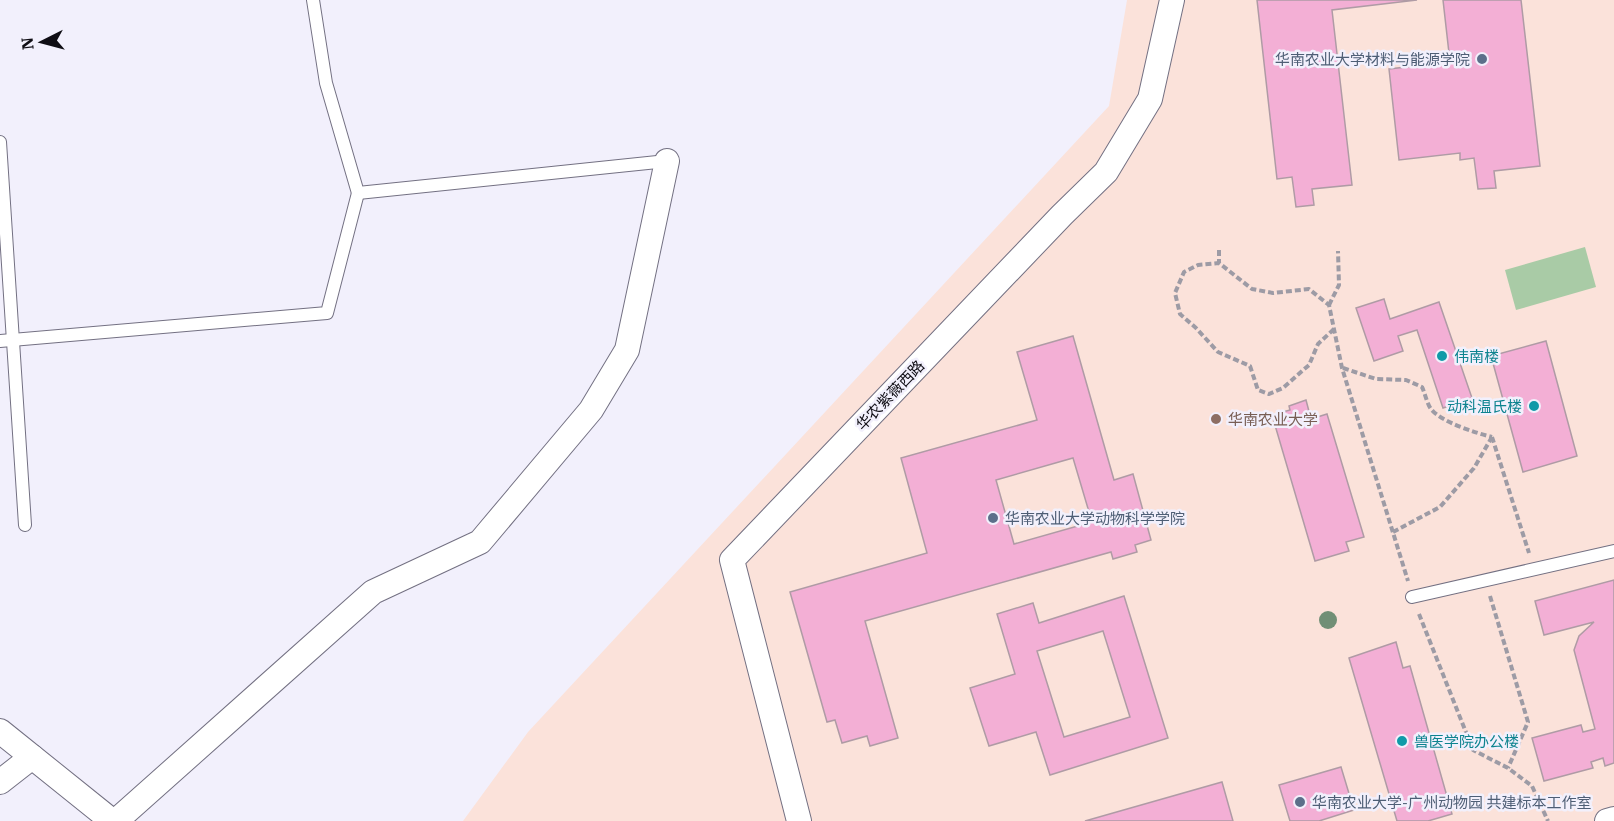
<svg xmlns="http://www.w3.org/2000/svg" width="1614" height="821" viewBox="0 0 1614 821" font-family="'IBM Plex Serif','Noto Sans SC',serif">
<rect width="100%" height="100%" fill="#f2f0fc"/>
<path fill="#fbe2da" d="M1127,0H1614V821H463L528,732L1109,106Z"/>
<path fill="#a9cba6" d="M1585,247L1596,287L1516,310L1505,270Z"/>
<g fill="#f3afd5" stroke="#af9ba5" stroke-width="1.5" fill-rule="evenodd">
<path d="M1257,0H1417L1332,10L1352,185L1312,189L1314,205L1296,207L1292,177L1277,179Z"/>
<path d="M1443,0H1521L1540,166L1494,171L1496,188L1478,189L1474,158L1460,160V153L1399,160L1389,69L1450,62Z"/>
<path d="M1384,299L1390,319L1439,302L1472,398L1443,408L1417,330L1398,336L1403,351L1374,361L1356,308Z"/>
<path d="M1073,336L1114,480L1133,474L1151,540L1135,545L1137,552L1113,559L1111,552L865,621L898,738L870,746L867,736L842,743L835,720L827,722L790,592L927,553L901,458L1037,420L1017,352ZM1073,458L1092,522L1014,544L996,480Z"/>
<path d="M1546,341L1577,456L1523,472L1491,356Z"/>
<path d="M1306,400L1311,419L1327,414L1364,537L1346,542L1349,551L1315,561L1272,415L1290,410L1289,406Z"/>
<path d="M1614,580V763L1605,766L1603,758L1591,762L1593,768L1544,781L1532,738L1581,725L1583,732L1595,729L1574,650L1579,636L1594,622L1544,635L1535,601Z"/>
<path d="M1124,596L1168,738L1050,775L1036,732L989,746L970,688L1015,674L997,614L1033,603L1039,623ZM1103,631L1130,717L1064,737L1037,651Z"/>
<path d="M1396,642L1403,668L1410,666L1452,814L1428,821H1397L1349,658Z"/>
<path d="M1341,767L1354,810L1319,821H1290L1279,785Z"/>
<path d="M1222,782L1233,821H1085Z"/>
</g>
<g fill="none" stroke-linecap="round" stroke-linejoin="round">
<g stroke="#737082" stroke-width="14">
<g id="lane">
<path d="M313,0L326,83L358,193L667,161"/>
<path d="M0,142L25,525"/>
<path d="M0,341L327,313L358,193"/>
<path d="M1412,597L1614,551"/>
</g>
</g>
<g stroke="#737082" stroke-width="26">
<g id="street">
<path d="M0,731L112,821"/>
<path d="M0,782L32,757"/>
<path d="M116,821L373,592L480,542L591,410L627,350L667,161"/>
<path d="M799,821L732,560L1062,215L1106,172L1150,99L1172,0"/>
<path d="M1607,821L1614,819"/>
</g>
</g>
<g stroke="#9d9ba5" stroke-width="4" stroke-dasharray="6 3" stroke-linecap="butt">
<path d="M1219,250V263"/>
<path d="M1329,305L1339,285L1338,251"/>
<path d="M1334,329L1318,344L1309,365L1283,388L1269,394L1258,390L1250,366L1218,352L1196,328L1180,314L1175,293L1184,272L1198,265L1219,263L1252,289L1273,293L1309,289L1329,305L1342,368L1408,581"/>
<path d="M1343,368L1376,379L1406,380L1422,387C1425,393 1427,404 1431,409C1441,422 1476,433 1492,437"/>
<path d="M1492,437L1529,553"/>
<path d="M1393,532L1440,507L1474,468L1492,437"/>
<path d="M1490,596L1528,722L1508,768"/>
<path d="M1419,614L1473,750L1508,768L1532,786L1548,821"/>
</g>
<use href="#lane" stroke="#fff" stroke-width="12"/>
<use href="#street" stroke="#fff" stroke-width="24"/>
</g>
<circle fill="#718f76" cx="1328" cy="620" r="9"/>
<g fill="#5c6f8a" stroke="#f2f0fc" stroke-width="2">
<circle cx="1482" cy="59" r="6"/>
<circle cx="993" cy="518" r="6"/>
<circle cx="1300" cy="802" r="6"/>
</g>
<g fill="#0f9aa8" stroke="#f2f0fc" stroke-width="2">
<circle cx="1442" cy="356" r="6"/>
<circle cx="1534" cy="406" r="6"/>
<circle cx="1402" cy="741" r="6"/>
</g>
<circle fill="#8d6e63" stroke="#f2f0fc" stroke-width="2" cx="1216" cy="419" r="6"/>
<g text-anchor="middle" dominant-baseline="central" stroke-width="5" stroke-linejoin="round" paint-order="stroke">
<g font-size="15" fill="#4e5e75" stroke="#f2f0fc" text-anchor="start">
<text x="1470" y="59" text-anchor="end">华南农业大学材料与能源学院</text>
<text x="1005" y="518">华南农业大学动物科学学院</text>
<text x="1312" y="802">华南农业大学-广州动物园 共建标本工作室</text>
</g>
<g font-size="15" fill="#0d838f" stroke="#f2f0fc" text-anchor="start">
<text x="1454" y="356">伟南楼</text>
<text x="1522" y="406" text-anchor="end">动科温氏楼</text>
<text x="1414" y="741">兽医学院办公楼</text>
</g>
<g font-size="15" fill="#0f0d14" stroke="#f2f0fc">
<text transform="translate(890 395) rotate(-46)">华农紫薇西路</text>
</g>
<g font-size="15" fill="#785e54" stroke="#f2f0fc" text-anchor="start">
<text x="1228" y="419">华南农业大学</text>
</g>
</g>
<g transform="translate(42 42) rotate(264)" stroke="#f2f0fc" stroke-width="4.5" paint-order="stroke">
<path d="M0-4.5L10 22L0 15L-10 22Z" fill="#0f0d14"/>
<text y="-9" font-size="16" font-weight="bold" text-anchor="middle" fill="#0f0d14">N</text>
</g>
</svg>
